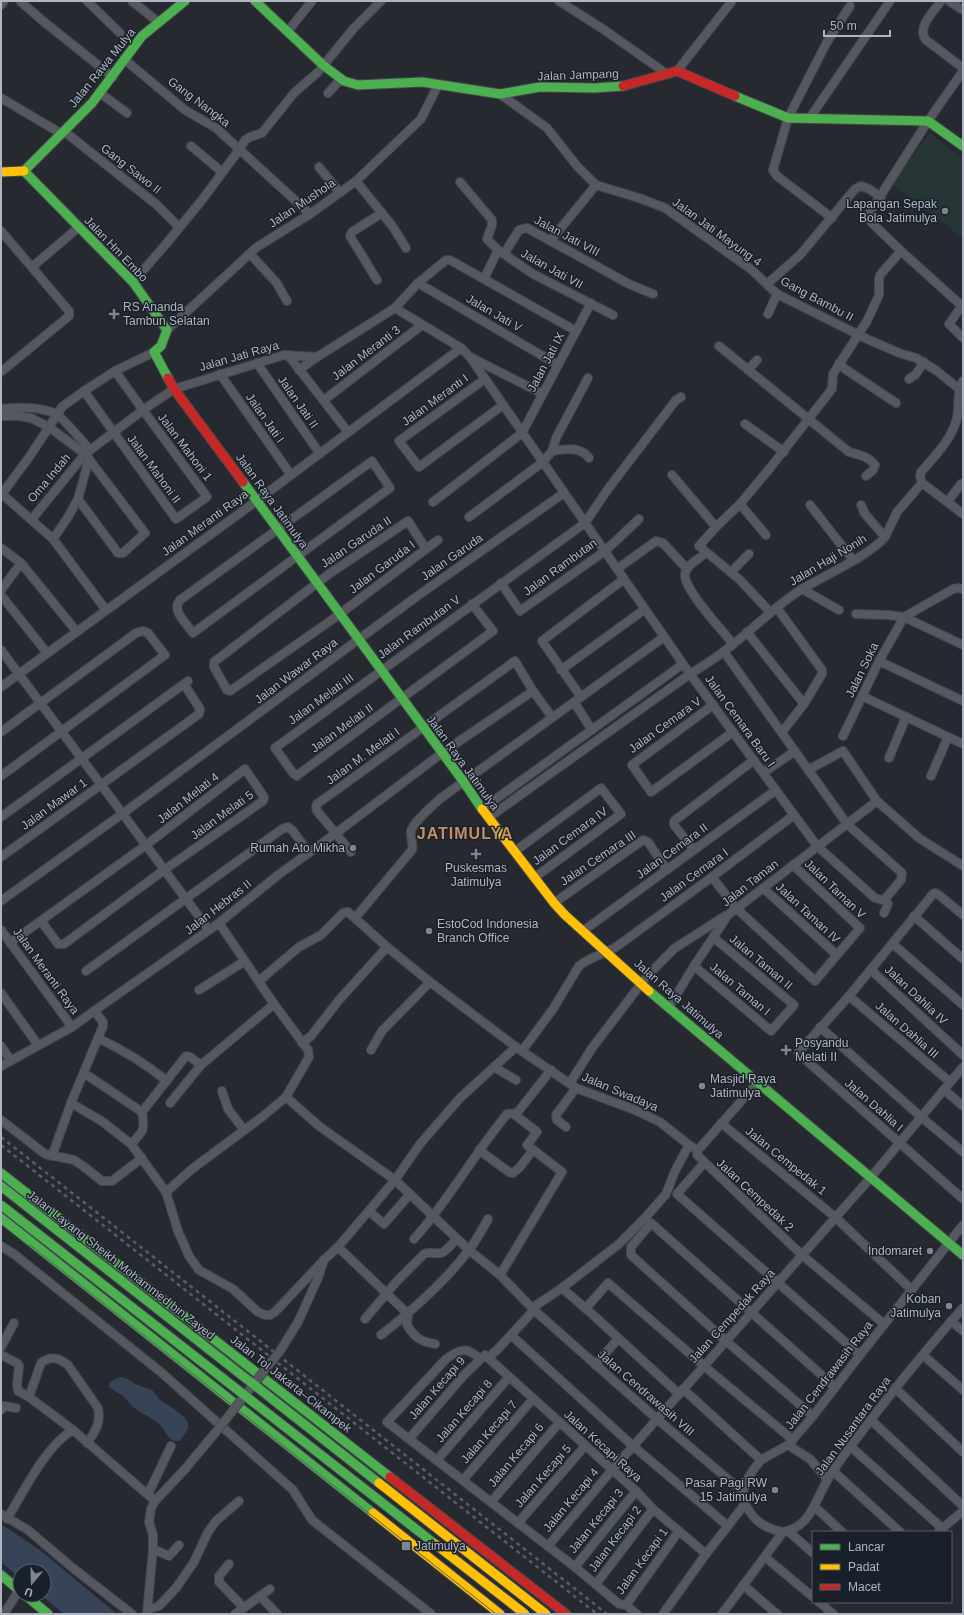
<svg xmlns="http://www.w3.org/2000/svg" width="964" height="1615" viewBox="0 0 964 1615" font-family="Arial,sans-serif">
<rect width="100%" height="100%" fill="#262a30"/>
<g fill="#263536">
<path d="M930,133L963,159V238L891,183Z"/>
<path d="M621,1519L634,1529L617,1552L603,1542Z"/>
</g>
<g fill="#374458">
<path d="M120,1377L128,1379L135,1384L152,1390L160,1400L174,1409L185,1418L188,1424V1429L180,1441C168,1443 166,1430 159,1424C151,1417 141,1413 133,1407C129,1403 127,1399 122,1395C118,1392 113,1391 109,1387L110,1382Z"/>
<path d="M1,1524L41,1551L117,1614H64L41,1595H44V1571H20V1578L1,1562Z"/>
</g>
<g fill="none" stroke-linecap="round" stroke-linejoin="round">
<g stroke="#43464b" stroke-width="10">
<g id="street">
<path d="M87,1L120,33"/>
<path d="M132,1L158,22"/>
<path d="M559,1L603,29L667,74"/>
<path d="M941,1C934,11 916,28 926,40L963,68"/>
<path d="M949,1L963,10"/>
<path d="M21,2L43,21L113,77"/>
<path d="M1,5L4,1"/>
<path d="M288,31L312,1"/>
<path d="M124,59L185,110L216,128L310,214"/>
<path d="M677,71L732,1"/>
<path d="M100,93L127,113"/>
<path d="M328,93L341,79"/>
<path d="M500,94L547,128L577,166L596,185L639,198L665,208L752,270L777,294L865,338L899,353L916,358L937,371L959,389"/>
<path d="M1,98L62,134"/>
<path d="M809,119L890,1"/>
<path d="M65,132L157,205L179,227"/>
<path d="M191,146L222,172"/>
<path d="M319,167L340,193"/>
<path d="M356,181L393,227L406,248"/>
<path d="M460,182L492,220V225L487,239L498,250"/>
<path d="M832,218L777,176L773,170L788,118L827,42L850,6"/>
<path d="M1,231L69,311V316L1,372"/>
<path d="M551,240L596,185"/>
<path d="M901,251L962,306"/>
<path d="M250,254L276,282L287,301"/>
<path d="M504,254L519,230L527,228L629,284L653,294"/>
<path d="M32,267L79,227"/>
<path d="M484,279L498,250L533,274L613,315"/>
<path d="M377,280L350,236L352,232L382,213"/>
<path d="M133,282L166,244L202,200L239,150L245,140L250,137L262,133L294,93L318,72L354,28L381,1"/>
<path d="M418,283L558,365"/>
<path d="M767,284L800,255L855,189L861,186L869,189L881,197"/>
<path d="M963,304L949,324L963,338"/>
<path d="M395,308L461,348L470,357L543,394"/>
<path d="M768,314L777,294"/>
<path d="M167,330L257,247L310,214L356,181L421,119L438,85"/>
<path d="M719,346L849,452C859,455 868,456 875,465L873,470L866,476"/>
<path d="M288,355L348,432"/>
<path d="M470,357L690,674L817,846L875,898L882,900L885,899L901,880L902,873L847,824L724,652"/>
<path d="M257,363L320,454"/>
<path d="M839,363L845,369L896,403"/>
<path d="M299,370L317,357"/>
<path d="M748,370L757,360"/>
<path d="M220,374L291,475"/>
<path d="M485,379L399,441L419,467L503,405"/>
<path d="M909,379L916,374L924,362"/>
<path d="M84,391L176,519L207,497L143,410L115,371"/>
<path d="M324,400L422,325"/>
<path d="M1,409C18,407 40,406 56,414C63,418 84,443 90,450"/>
<path d="M1,416H18L31,418L49,427L85,454L145,533L123,553H118L78,499"/>
<path d="M745,424L784,452"/>
<path d="M552,451L556,438L588,378"/>
<path d="M372,461L390,488L193,633C186,623 171,610 180,600Z"/>
<path d="M672,475L716,527"/>
<path d="M922,483L920,476L921,472C935,456 952,439 957,418C959,407 957,390 963,381"/>
<path d="M922,483L963,514"/>
<path d="M2,494L53,539L106,610"/>
<path d="M1,495L30,456L62,407L84,391L115,371L154,352"/>
<path d="M948,501L961,484"/>
<path d="M433,502L522,433L591,303"/>
<path d="M740,504L766,535"/>
<path d="M810,505L853,560"/>
<path d="M469,517L543,462L552,451C565,449 580,446 589,458"/>
<path d="M32,519L85,454L143,410L174,389L284,355L317,357L395,308L418,283L446,260H450L576,331"/>
<path d="M885,537L897,512L922,483"/>
<path d="M53,539L68,517L78,499L89,459"/>
<path d="M1,548L21,563L77,632"/>
<path d="M426,549L408,521L329,574L214,662V667L227,690L230,691L333,619L438,540"/>
<path d="M706,553C700,558 686,565 685,574C683,589 723,631 733,644"/>
<path d="M617,569L656,541L663,543L687,569"/>
<path d="M731,572L749,554"/>
<path d="M501,583L520,611L605,551L639,519"/>
<path d="M802,589L839,610"/>
<path d="M1,590L21,563"/>
<path d="M1,595L47,653"/>
<path d="M472,604L493,631L299,774L297,776L293,773L275,748L585,523L608,489L676,400L681,397"/>
<path d="M777,608L822,670V674L804,704L782,732"/>
<path d="M770,612L740,580L699,546L716,527L740,504L770,468L832,389L833,374L867,321L879,295V280L880,275L901,251L871,222L870,212L928,121L963,71"/>
<path d="M856,614L888,615L904,617L963,645"/>
<path d="M747,632L804,704"/>
<path d="M1,650L209,930"/>
<path d="M879,661L963,701"/>
<path d="M561,670L645,609"/>
<path d="M1,687L251,505L461,348"/>
<path d="M862,696L963,744"/>
<path d="M581,697L542,641L624,579"/>
<path d="M574,702L592,730"/>
<path d="M713,705L632,765L651,792L733,732"/>
<path d="M1,732L136,633L143,631L148,633L165,655L1,776"/>
<path d="M843,736L879,661L904,617L953,589L957,588L963,589"/>
<path d="M889,758L906,717"/>
<path d="M808,770L843,751L877,801"/>
<path d="M763,773L795,751"/>
<path d="M931,776L948,737"/>
<path d="M482,809L683,664"/>
<path d="M1,817L188,681"/>
<path d="M488,818L690,674C701,667 713,660 723,652C751,632 773,607 802,589C825,575 869,556 885,537L865,514L861,505"/>
<path d="M694,850L674,825V821L754,760"/>
<path d="M351,852L317,811L316,807L317,804L515,661L533,691L552,717"/>
<path d="M514,852L601,788L621,814L534,878"/>
<path d="M1,857L199,714L200,709L184,684"/>
<path d="M712,877L736,908L815,981L860,928L793,865"/>
<path d="M763,888L837,955"/>
<path d="M1,901L122,814L416,597L564,493"/>
<path d="M554,903L643,840L648,842L667,870"/>
<path d="M884,913L888,904L885,899"/>
<path d="M963,915L939,895L935,893L933,894L849,996L798,1053L963,1199"/>
<path d="M914,916L963,959"/>
<path d="M355,918L412,850C414,844 410,838 411,831C413,823 434,804 441,798L664,637"/>
<path d="M219,923L274,1004L308,1050L309,1057L286,1097L262,1117L192,1169L166,1192L178,1231L189,1256L199,1270L233,1289L258,1312L265,1315H270L275,1312L324,1260"/>
<path d="M1,930L72,1027"/>
<path d="M583,931L776,790"/>
<path d="M10,943L146,845L245,769L264,797L263,801L260,803L164,870L64,944H58L41,921"/>
<path d="M893,944L963,1005"/>
<path d="M694,966L771,1031L794,1005L713,937"/>
<path d="M871,970L963,1055"/>
<path d="M86,971L282,829L288,827L293,831L309,853"/>
<path d="M259,981L299,947L321,935L343,913L348,912L387,947L430,982L516,1047L576,1088L635,1110L660,1122L689,1145L698,1150"/>
<path d="M199,990L245,961"/>
<path d="M1,993L38,1045"/>
<path d="M849,996L950,1082"/>
<path d="M669,1007L694,966L728,915L877,801L919,838L963,866"/>
<path d="M820,1027L921,1117L963,1152"/>
<path d="M98,1038C123,1050 146,1064 167,1081"/>
<path d="M302,1043L311,1036L339,1000L387,947"/>
<path d="M1,1046L11,1061"/>
<path d="M371,1050L382,1031L430,982"/>
<path d="M522,1051L553,1009L579,966C588,958 604,954 616,947L712,877L794,815"/>
<path d="M1,1066L72,1027L94,1011L219,923L278,875L335,834L442,753L533,691"/>
<path d="M494,1067L516,1080"/>
<path d="M84,1073L142,1112C145,1130 144,1131 131,1144"/>
<path d="M758,1082L698,1150L697,1155L802,1255L884,1324"/>
<path d="M570,1083L592,1048L647,976L675,948L725,916"/>
<path d="M944,1090L963,1106"/>
<path d="M222,1091L228,1109L244,1130"/>
<path d="M286,1097L319,1126L395,1180L469,1250L500,1275L534,1310L657,1419L743,1492"/>
<path d="M71,1103L103,1122L131,1144L166,1192"/>
<path d="M170,1103L201,1065L274,1004"/>
<path d="M142,1112L186,1056L190,1057L201,1065"/>
<path d="M1,1120L45,1154L74,1160L83,1166L102,1181H112L142,1158"/>
<path d="M721,1123L835,1217L912,1290"/>
<path d="M566,1127L557,1120L556,1115L576,1088"/>
<path d="M479,1150L509,1172L513,1173L520,1167L533,1150"/>
<path d="M52,1156L71,1103L103,1026V1022L94,1011"/>
<path d="M704,1163L677,1194L860,1355"/>
<path d="M369,1211L384,1224L410,1194"/>
<path d="M414,1239C449,1200 474,1154 507,1114L517,1113L551,1070"/>
<path d="M1,1246L14,1254L162,1373L293,1490L312,1520L431,1614"/>
<path d="M338,1247L408,1314L407,1325C414,1337 421,1342 435,1344"/>
<path d="M500,1275L562,1172L527,1145L537,1132L514,1114"/>
<path d="M562,1288L592,1314L679,1394"/>
<path d="M532,1308L562,1288L619,1244L645,1218L666,1194L675,1171L689,1145"/>
<path d="M586,1308L608,1283L704,1366L793,1440"/>
<path d="M365,1319L397,1281L424,1254C429,1251 435,1254 441,1253C447,1251 452,1243 457,1239"/>
<path d="M951,1321L963,1331"/>
<path d="M381,1335C413,1310 444,1283 469,1250C476,1241 482,1230 488,1219"/>
<path d="M511,1335L633,1446L728,1526"/>
<path d="M1,1347L14,1323"/>
<path d="M280,1351L298,1322L318,1278L324,1260L338,1247L395,1180L420,1144L460,1098L516,1047"/>
<path d="M1,1355L17,1363L19,1366L17,1385L18,1391L29,1397L73,1430"/>
<path d="M923,1355L963,1390"/>
<path d="M488,1358L498,1349L534,1310"/>
<path d="M480,1359C466,1346 460,1349 446,1359L387,1422L575,1567L619,1604L626,1605L637,1614"/>
<path d="M595,1365L618,1339"/>
<path d="M895,1388L963,1452"/>
<path d="M683,1389L761,1460"/>
<path d="M29,1397L41,1363C51,1355 59,1358 68,1365L98,1408C101,1422 96,1431 87,1443"/>
<path d="M1,1410L4,1406L16,1408"/>
<path d="M813,1416L726,1341L631,1255V1247L651,1223L835,1387"/>
<path d="M871,1420L963,1506"/>
<path d="M409,1439L464,1375L485,1355L636,1491L653,1509L706,1554"/>
<path d="M788,1445L810,1459L827,1479"/>
<path d="M851,1447L942,1528"/>
<path d="M437,1460L509,1377"/>
<path d="M833,1471L900,1532"/>
<path d="M463,1480L532,1400"/>
<path d="M148,1494L171,1446"/>
<path d="M491,1502L559,1423"/>
<path d="M745,1504C754,1521 764,1528 783,1532"/>
<path d="M815,1507L842,1532"/>
<path d="M1,1514L28,1530L74,1569L132,1614"/>
<path d="M7,1519C23,1493 46,1445 73,1430L155,1501"/>
<path d="M518,1523L585,1446"/>
<path d="M788,1531L813,1553"/>
<path d="M939,1531L963,1511"/>
<path d="M548,1546L612,1470L866,1183L963,1067"/>
<path d="M153,1549L169,1556L179,1545"/>
<path d="M765,1557L813,1597"/>
<path d="M229,1564L219,1576V1582L244,1608"/>
<path d="M575,1567L636,1491"/>
<path d="M596,1584L653,1509"/>
<path d="M743,1585L777,1614"/>
<path d="M260,1596L277,1614"/>
<path d="M819,1602L833,1614"/>
<path d="M626,1605L679,1531"/>
<path d="M148,1609L159,1606L176,1588L194,1562L208,1532L216,1521L239,1501"/>
<path d="M4,1614L19,1590"/>
<path d="M147,1614L153,1549V1535L149,1522L151,1509L155,1501L185,1469L215,1433"/>
<path d="M235,1614L270,1589"/>
<path d="M663,1614L706,1554L745,1504L743,1492L747,1480L753,1470L761,1460L788,1445L813,1416L860,1355L963,1225"/>
<path d="M722,1614L783,1532C811,1527 815,1500 828,1479C838,1462 851,1446 863,1430C895,1388 928,1347 963,1308"/>
</g>
</g>
<g stroke="#43464b" stroke-width="11">
<g id="fast">
<path d="M255,1L323,65L344,81L358,85L422,82L500,94L540,87L595,88L623,86"/>
<path d="M735,96L788,118L928,121L963,146"/>
<path d="M24,171L133,282L167,330L161,346L154,352L168,378"/>
<path d="M24,171L92,103L142,36L185,1"/>
<path d="M243,482L463,781L482,809"/>
<path d="M649,991L963,1255"/>
<path d="M1,1173L390,1477"/>
<path d="M1,1218L373,1513"/>
<path d="M1,1575L20,1591"/>
<path d="M25,1595L48,1614"/>
</g>
</g>
<g stroke="#43464b" stroke-width="11">
<g id="slow">
<path d="M1,172L24,171"/>
<path d="M482,809L554,903L565,915L649,991"/>
<path d="M373,1513L500,1614"/>
</g>
</g>
<g stroke="#43464b" stroke-width="11">
<g id="jam">
<path d="M623,86L677,71L735,96"/>
<path d="M168,378L174,389L243,482"/>
<path d="M390,1477L566,1614"/>
</g>
</g>
<use href="#street" stroke="#55585f" stroke-width="8"/>
<use href="#fast" stroke="#4caf50" stroke-width="9"/>
<use href="#slow" stroke="#ffc107" stroke-width="9"/>
<use href="#jam" stroke="#c62828" stroke-width="9"/>
<path stroke="#595c62" stroke-width="1" d="M30,1245L496,1614"/>
<g stroke="#595c62" stroke-width="2.5" stroke-dasharray="4 4" stroke-linecap="butt">
<path d="M1,1137L607,1614"/>
<path d="M1,1145L597,1614"/>
</g>
<g stroke="#43464b" stroke-width="10" stroke-linecap="butt">
<path id="street-bridge" d="M215,1433L280,1351"/>
</g>
<g stroke="#42464b" stroke-width="11" stroke-linecap="butt">
<g id="fast-bridge">
<path d="M1,1186L379,1483"/>
<path d="M1,1205L435,1544"/>
</g>
</g>
<g stroke="#42464b" stroke-width="11" stroke-linecap="butt">
<g id="slow-bridge">
<path d="M379,1483L546,1614"/>
<path d="M435,1544L525,1614"/>
</g>
</g>
<use href="#street-bridge" stroke="#55585f" stroke-width="8"/>
<use href="#fast-bridge" stroke="#4caf50" stroke-width="9"/>
<use href="#slow-bridge" stroke="#ffc107" stroke-width="9"/>
</g>
<g fill="#7f858e" stroke="#1a2029" stroke-width="1.5">
<circle cx="945" cy="211" r="4"/>
<path d="M112 308h4v4h4v4h-4v4h-4v-4h-4v-4h4z"/>
<circle cx="353" cy="848" r="4"/>
<path d="M474 848h4v4h4v4h-4v4h-4v-4h-4v-4h4z"/>
<circle cx="429" cy="931" r="4"/>
<path d="M784 1044h4v4h4v4h-4v4h-4v-4h-4v-4h4z"/>
<circle cx="702" cy="1086" r="4"/>
<circle cx="930" cy="1251" r="4"/>
<circle cx="949" cy="1306" r="4"/>
<circle cx="775" cy="1490" r="4"/>
<rect x="401" y="1541" width="10" height="10" rx="2"/>
</g>
<g text-anchor="middle" dominant-baseline="central" stroke-width="3" stroke-linejoin="round" paint-order="stroke">
<g font-size="12" fill="#afb6c1" stroke="#1a2029">
<text transform="translate(102 68) rotate(-51)">Jalan Rawa Mulya</text>
<text transform="translate(578 75) rotate(-2)">Jalan Jampang</text>
<text transform="translate(199 102) rotate(37)">Gang Nangka</text>
<text transform="translate(131 169) rotate(38)">Gang Sawo II</text>
<text transform="translate(302 203) rotate(-34)">Jalan Mushola</text>
<text transform="translate(717 232) rotate(36)">Jalan Jati Mayung 4</text>
<text transform="translate(567 236) rotate(28)">Jalan Jati VIII</text>
<text transform="translate(116 249) rotate(46)">Jalan Hm Embo</text>
<text transform="translate(552 269) rotate(29)">Jalan Jati VII</text>
<text transform="translate(817 299) rotate(28)">Gang Bambu II</text>
<text transform="translate(494 313) rotate(30)">Jalan Jati V</text>
<text transform="translate(366 353) rotate(-37)">Jalan Meranti 3</text>
<text transform="translate(239 356) rotate(-16)">Jalan Jati Raya</text>
<text transform="translate(546 362) rotate(-62)">Jalan Jati IX</text>
<text transform="translate(435 400) rotate(-36)">Jalan Meranti I</text>
<text transform="translate(298 402) rotate(55)">Jalan Jati II</text>
<text transform="translate(265 418) rotate(55)">Jalan Jati I</text>
<text transform="translate(185 447) rotate(53)">Jalan Mahoni 1</text>
<text transform="translate(154 469) rotate(54)">Jalan Mahoni II</text>
<text transform="translate(49 478) rotate(-50)">Oma Indah</text>
<text transform="translate(272 501) rotate(54)">Jalan Raya Jatimulya</text>
<text transform="translate(205 523) rotate(-36)">Jalan Meranti Raya</text>
<text transform="translate(356 542) rotate(-34)">Jalan Garuda II</text>
<text transform="translate(452 557) rotate(-35)">Jalan Garuda</text>
<text transform="translate(828 560) rotate(-31)">Jalan Haji Nonih</text>
<text transform="translate(382 567) rotate(-37)">Jalan Garuda I</text>
<text transform="translate(560 567) rotate(-36)">Jalan Rambutan</text>
<text transform="translate(419 627) rotate(-36)">Jalan Rambutan V</text>
<text transform="translate(862 670) rotate(-64)">Jalan Soka</text>
<text transform="translate(296 671) rotate(-37)">Jalan Wawar Raya</text>
<text transform="translate(321 699) rotate(-36)">Jalan Melati III</text>
<text transform="translate(740 721) rotate(54)">Jalan Cemara Baru I</text>
<text transform="translate(665 725) rotate(-36)">Jalan Cemara V</text>
<text transform="translate(342 728) rotate(-36)">Jalan Melati II</text>
<text transform="translate(363 756) rotate(-36)">Jalan M. Melati I</text>
<text transform="translate(463 763) rotate(54)">Jalan Raya Jatimulya</text>
<text transform="translate(188 798) rotate(-38)">Jalan Melati 4</text>
<text transform="translate(54 804) rotate(-36)">Jalan Mawar 1</text>
<text transform="translate(222 815) rotate(-36)">Jalan Melati 5</text>
<text transform="translate(570 836) rotate(-36)">Jalan Cemara IV</text>
<text transform="translate(672 851) rotate(-36)">Jalan Cemara II</text>
<text transform="translate(598 858) rotate(-34)">Jalan Cemara III</text>
<text transform="translate(694 875) rotate(-36)">Jalan Cemara I</text>
<text transform="translate(750 883) rotate(-38)">Jalan Taman</text>
<text transform="translate(835 889) rotate(44)">Jalan Taman V</text>
<text transform="translate(218 907) rotate(-38)">Jalan Hebras II</text>
<text transform="translate(808 913) rotate(43)">Jalan Taman IV</text>
<text transform="translate(761 962) rotate(40)">Jalan Taman II</text>
<text transform="translate(46 971) rotate(54)">Jalan Meranti Raya</text>
<text transform="translate(740 989) rotate(40)">Jalan Taman I</text>
<text transform="translate(916 995) rotate(43)">Jalan Dahlia IV</text>
<text transform="translate(679 999) rotate(41)">Jalan Raya Jatimulya</text>
<text transform="translate(907 1030) rotate(41)">Jalan Dahlia III</text>
<text transform="translate(620 1092) rotate(23)">Jalan Swadaya</text>
<text transform="translate(874 1105) rotate(41)">Jalan Dahlia I</text>
<text transform="translate(786 1161) rotate(39)">Jalan Cempedak 1</text>
<text transform="translate(755 1195) rotate(43)">Jalan Cempedak 2</text>
<text transform="translate(121 1265) rotate(38)">Jalan Layang Sheikh Mohammed bin Zayed</text>
<text transform="translate(732 1316) rotate(-48)">Jalan Cempedak Raya</text>
<text transform="translate(829 1375) rotate(-52)">Jalan Cendrawasih Raya</text>
<text transform="translate(291 1384) rotate(38)">Jalan Tol Jakarta–Cikampek</text>
<text transform="translate(437 1388) rotate(-49)">Jalan Kecapi 9</text>
<text transform="translate(646 1393) rotate(41)">Jalan Cendrawasih VIII</text>
<text transform="translate(464 1411) rotate(-49)">Jalan Kecapi 8</text>
<text transform="translate(853 1426) rotate(-54)">Jalan Nusantara Raya</text>
<text transform="translate(489 1432) rotate(-49)">Jalan Kecapi 7</text>
<text transform="translate(603 1446) rotate(42)">Jalan Kecapi Raya</text>
<text transform="translate(516 1455) rotate(-50)">Jalan Kecapi 6</text>
<text transform="translate(543 1476) rotate(-49)">Jalan Kecapi 5</text>
<text transform="translate(571 1500) rotate(-50)">Jalan Kecapi 4</text>
<text transform="translate(596 1521) rotate(-51)">Jalan Kecapi 3</text>
<text transform="translate(615 1539) rotate(-53)">Jalan Kecapi 2</text>
<text transform="translate(642 1561) rotate(-54)">Jalan Kecapi 1</text>
</g>
<g font-size="12" fill="#afb6c1" stroke="#1a2029" text-anchor="end">
<text x="937" y="204">Lapangan Sepak<tspan x="937" dy="14">Bola Jatimulya</tspan></text>
<text x="123" y="307" text-anchor="start">RS Ananda<tspan x="123" dy="14">Tambun Selatan</tspan></text>
<text x="345" y="848">Rumah Ato Mikha</text>
<text x="476" y="868" text-anchor="middle">Puskesmas<tspan x="476" dy="14">Jatimulya</tspan></text>
<text x="437" y="924" text-anchor="start">EstoCod Indonesia<tspan x="437" dy="14">Branch Office</tspan></text>
<text x="795" y="1043" text-anchor="start">Posyandu<tspan x="795" dy="14">Melati II</tspan></text>
<text x="710" y="1079" text-anchor="start">Masjid Raya<tspan x="710" dy="14">Jatimulya</tspan></text>
<text x="922" y="1251">Indomaret</text>
<text x="941" y="1299">Koban<tspan x="941" dy="14">Jatimulya</tspan></text>
<text x="767" y="1483">Pasar Pagi RW<tspan x="767" dy="14">15 Jatimulya</tspan></text>
<text x="415" y="1546" text-anchor="start">Jatimulya</text>
</g>
<g font-size="16" font-weight="bold" letter-spacing="1" fill="#c69066" stroke="#1a2029">
<text x="465" y="833">JATIMULYA</text>
</g>
</g>
<rect width="964" height="1615" fill="none" stroke="#afb6c1" stroke-width="4"/>
<rect x="812" y="1531" width="140" height="72" fill="#1a2029" stroke="#565c66"/>
<rect x="820" y="1544" width="20" height="6" fill="#4caf50" stroke="#565c66"/>
<text x="848" y="1551" font-size="12" fill="#afb6c1">Lancar</text>
<rect x="820" y="1564" width="20" height="6" fill="#ffc107" stroke="#565c66"/>
<text x="848" y="1571" font-size="12" fill="#afb6c1">Padat</text>
<rect x="820" y="1584" width="20" height="6" fill="#c62828" stroke="#565c66"/>
<text x="848" y="1591" font-size="12" fill="#afb6c1">Macet</text>
<g transform="translate(32 1583) rotate(199)"><circle r="19" fill="#1a2029" stroke="#565c66"/>
<path d="M0-3L7 15L0 10L-7 15Z" fill="#7f858e"/>
<text y="-6" font-size="11" font-weight="bold" text-anchor="middle" fill="#afb6c1">U</text>
</g>
<path d="M824 30v6h66v-6" fill="none" stroke="#afb6c1" stroke-width="2"/>
<text x="830" y="30" font-size="12" fill="#afb6c1" stroke="#1a2029" stroke-width="3" paint-order="stroke">50 m</text>
</svg>
